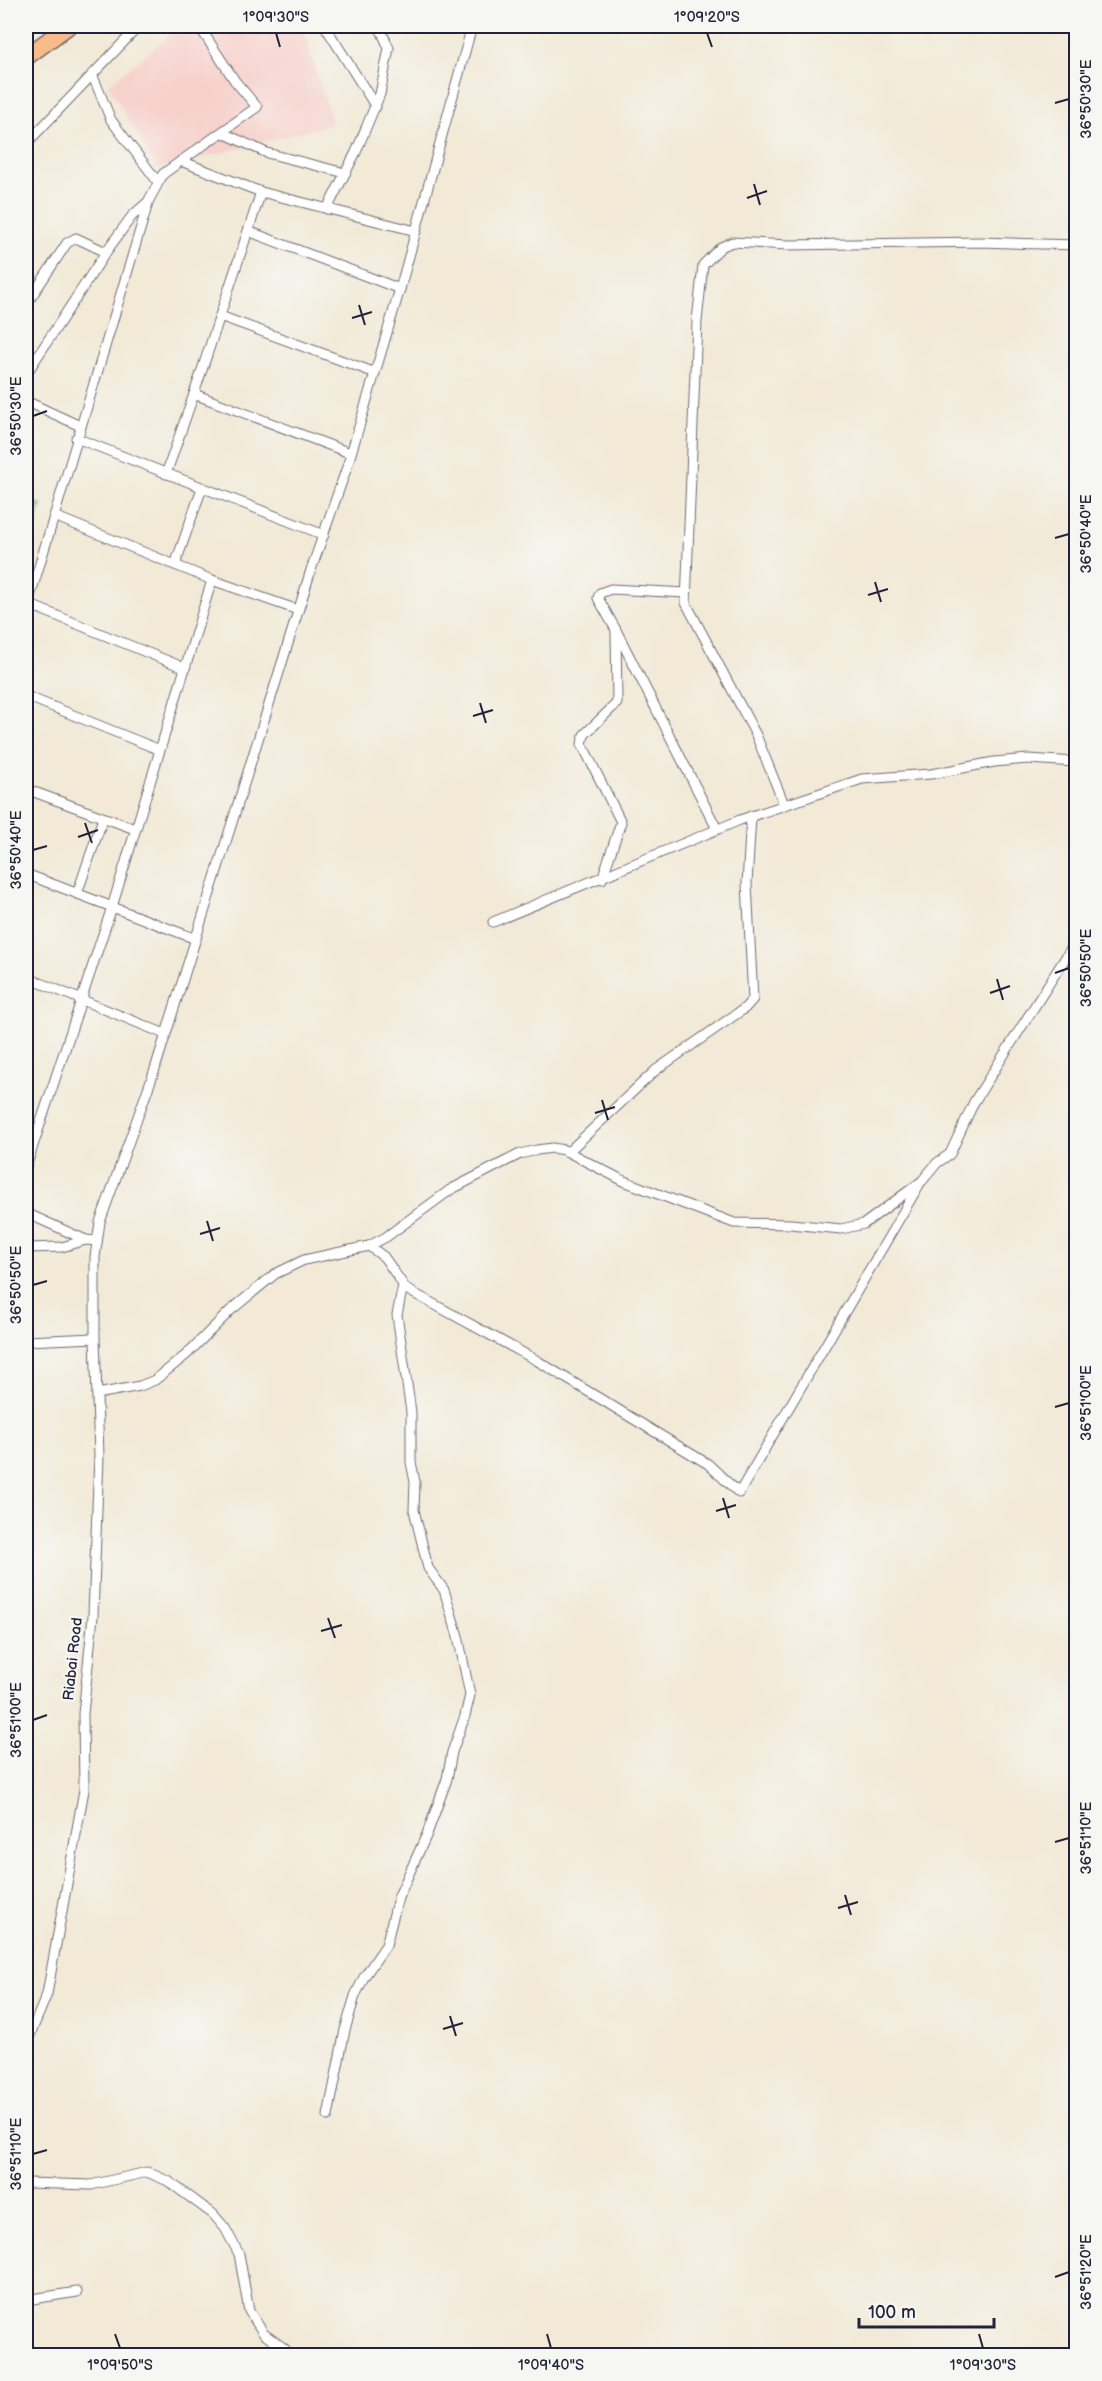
<svg xmlns="http://www.w3.org/2000/svg" width="1102" height="2381" viewBox="0 0 1102 2381" font-family="'Balsamiq Sans',sans-serif">
<rect width="100%" height="100%" fill="#f6f6f2"/>
<filter id="ink" filterUnits="userSpaceOnUse"><feTurbulence type="fractalNoise" baseFrequency=".0167" numOctaves="2"/><feDisplacementMap in="SourceGraphic" scale="12" xChannelSelector="R" yChannelSelector="G"/><feConvolveMatrix kernelMatrix="1 2 1 2 8 2 1 2 1" color-interpolation-filters="sRGB"/></filter>
<filter id="wash" filterUnits="userSpaceOnUse"><feTurbulence type="fractalNoise" baseFrequency=".008" numOctaves="4" result="noise"/><feDisplacementMap in="SourceGraphic" scale="24" xChannelSelector="R" yChannelSelector="G"/><feGaussianBlur stdDeviation="1.35" result="paint"/><feColorMatrix in="noise" values="0 0 0 0 0 0 0 0 0 0 0 0 0 0 0 0 0 1.4 0 .05"/><feComposite in="paint" operator="in"/></filter>
<g filter="url(#wash)">
<rect width="100%" height="100%" fill="#f2e9d6"/>
<path fill="#f7d0cb" d="M181,26H302L333,124L158,169L108,85Z"/>
<path fill="#b0da86" stroke="#697e60" stroke-width="1.5" d="M26,500L41,505L26,559Z"/>
</g>
<g filter="url(#ink)">
<g fill="none" stroke-linecap="round" stroke-linejoin="round">
<g stroke="#6b6871" stroke-width="11">
<g id="minor">
<path d="M325,26L376,107"/>
<path d="M92,74L111,120L158,182"/>
<path d="M223,133L267,153L345,173"/>
<path d="M26,144L139,26"/>
<path d="M181,161L257,107L235,81L199,26"/>
<path d="M327,209L356,152L380,94L389,48L379,26"/>
<path d="M248,231L400,289"/>
<path d="M26,305L67,243L76,238L106,252L132,216L148,202"/>
<path d="M220,316L373,372"/>
<path d="M26,374L106,252"/>
<path d="M194,394L261,192"/>
<path d="M26,401L80,426"/>
<path d="M76,438L324,535"/>
<path d="M166,474L194,394L350,453"/>
<path d="M54,516L212,580L298,610"/>
<path d="M175,565L202,488"/>
<path d="M28,604L185,668"/>
<path d="M26,610L149,200L163,174L181,161L261,192L416,231"/>
<path d="M616,630L717,829"/>
<path d="M26,696L160,750"/>
<path d="M26,789L135,829"/>
<path d="M784,804L756,735L686,603L697,321L703,265L721,247L732,242L789,245L981,242L1076,245"/>
<path d="M26,874L196,939"/>
<path d="M602,879L621,822L582,744L584,735L617,703L616,630L598,598L600,593L611,589L686,593"/>
<path d="M77,894L103,818"/>
<path d="M493,922L740,820L862,779L931,774L994,762L1028,759L1076,762"/>
<path d="M26,977L165,1034"/>
<path d="M568,1152L656,1070L745,1008L753,999L747,884L751,816"/>
<path d="M26,1167L112,907L212,580"/>
<path d="M26,1213L86,1240L96,1241"/>
<path d="M369,1246L384,1257L406,1289L536,1360L708,1464L739,1493L919,1185"/>
<path d="M26,1248L62,1247L86,1240"/>
<path d="M95,1338V1257L100,1222L155,1069L311,570L347,467L400,289L472,26"/>
<path d="M26,1341L95,1338L99,1456L93,1616L83,1714L84,1790L47,1994L26,2045"/>
<path d="M97,1394L140,1386L155,1380L186,1355L230,1311L275,1274L304,1260L369,1246L386,1237L450,1190L520,1154L537,1150L552,1148L564,1150L624,1181L734,1223L791,1224L841,1229L864,1224L922,1181L937,1163L950,1154L974,1102L1076,941"/>
<path d="M328,2116L345,2030L355,1996L364,1977L386,1945L398,1898L427,1834L447,1779L452,1752L465,1716L470,1695L458,1636L444,1590L428,1568L414,1510L415,1482L411,1462V1412L397,1315L403,1285"/>
<path d="M26,2183L91,2185L147,2172L168,2181L213,2214L225,2228L239,2254L249,2311L264,2334L285,2349"/>
<path d="M26,2300L77,2292"/>
</g>
</g>
<g stroke="#6b6871" stroke-width="19">
<path id="trunk" d="M26,57L68,26"/>
</g>
<use href="#minor" stroke="#fff" stroke-width="9"/>
<use href="#trunk" stroke="#fabb8b" stroke-width="16"/>
</g>
</g>
<path fill="none" stroke="#22223b" stroke-width="2" d="M276,33L280,47M707,33L712,47M1055,103L1069,99M754,184L760,205M747,198L767,191M359,305L365,325M352,318L372,312M33,416L47,411M1055,538L1069,534M875,582L881,602M868,595L888,589M480,703L486,723M473,716L493,710M85,823L92,843M78,837L98,830M33,850L47,846M1055,973L1069,968M997,979L1003,1000M990,993L1010,986M602,1100L608,1120M595,1113L615,1107M207,1221L213,1241M200,1234L220,1228M33,1285L47,1281M1055,1407L1069,1403M723,1498L729,1518M716,1511L736,1505M328,1618L335,1638M321,1631L342,1625M33,1720L47,1715M1055,1842L1069,1838M845,1895L851,1915M838,1908L858,1902M450,2016L456,2036M443,2029L463,2023M33,2154L47,2150M1055,2277L1069,2272M115,2334L120,2348M547,2334L551,2348M979,2334L983,2348"/>
<g text-anchor="middle" dominant-baseline="central" stroke-width="4.5" stroke-linejoin="round" paint-order="stroke">
<g font-size="15" fill="#22223b" stroke="#f6f6f2">
<text transform="translate(73 1659) rotate(-84)">Riabai Road</text>
</g>
</g>
<rect width="1102" height="2381" fill="none" stroke="#f6f6f2" stroke-width="66"/>
<path d="M859 2318v9h135v-9" fill="none" stroke="#22223b" stroke-width="3"/>
<text x="868" y="2318" font-size="18" fill="#22223b" stroke="#f6f6f2" stroke-width="4.5" paint-order="stroke">100 m</text>
<rect x="33" y="33" width="1036" height="2315" fill="none" stroke="#22223b" stroke-width="2"/>
<g font-size="15" text-anchor="middle" fill="#22223b">
<text x="276" y="22">1°09'30"S</text>
<text x="707" y="22">1°09'20"S</text>
<text transform="translate(1086 99) rotate(-90)" y="5">36°50'30"E</text>
<text transform="translate(16 416) rotate(-90)" y="5">36°50'30"E</text>
<text transform="translate(1086 534) rotate(-90)" y="5">36°50'40"E</text>
<text transform="translate(16 850) rotate(-90)" y="5">36°50'40"E</text>
<text transform="translate(1086 968) rotate(-90)" y="5">36°50'50"E</text>
<text transform="translate(16 1285) rotate(-90)" y="5">36°50'50"E</text>
<text transform="translate(1086 1403) rotate(-90)" y="5">36°51'00"E</text>
<text transform="translate(16 1720) rotate(-90)" y="5">36°51'00"E</text>
<text transform="translate(1086 1838) rotate(-90)" y="5">36°51'10"E</text>
<text transform="translate(16 2154) rotate(-90)" y="5">36°51'10"E</text>
<text transform="translate(1086 2272) rotate(-90)" y="5">36°51'20"E</text>
<text x="120" y="2370">1°09'50"S</text>
<text x="551" y="2370">1°09'40"S</text>
<text x="983" y="2370">1°09'30"S</text>
</g>
</svg>
